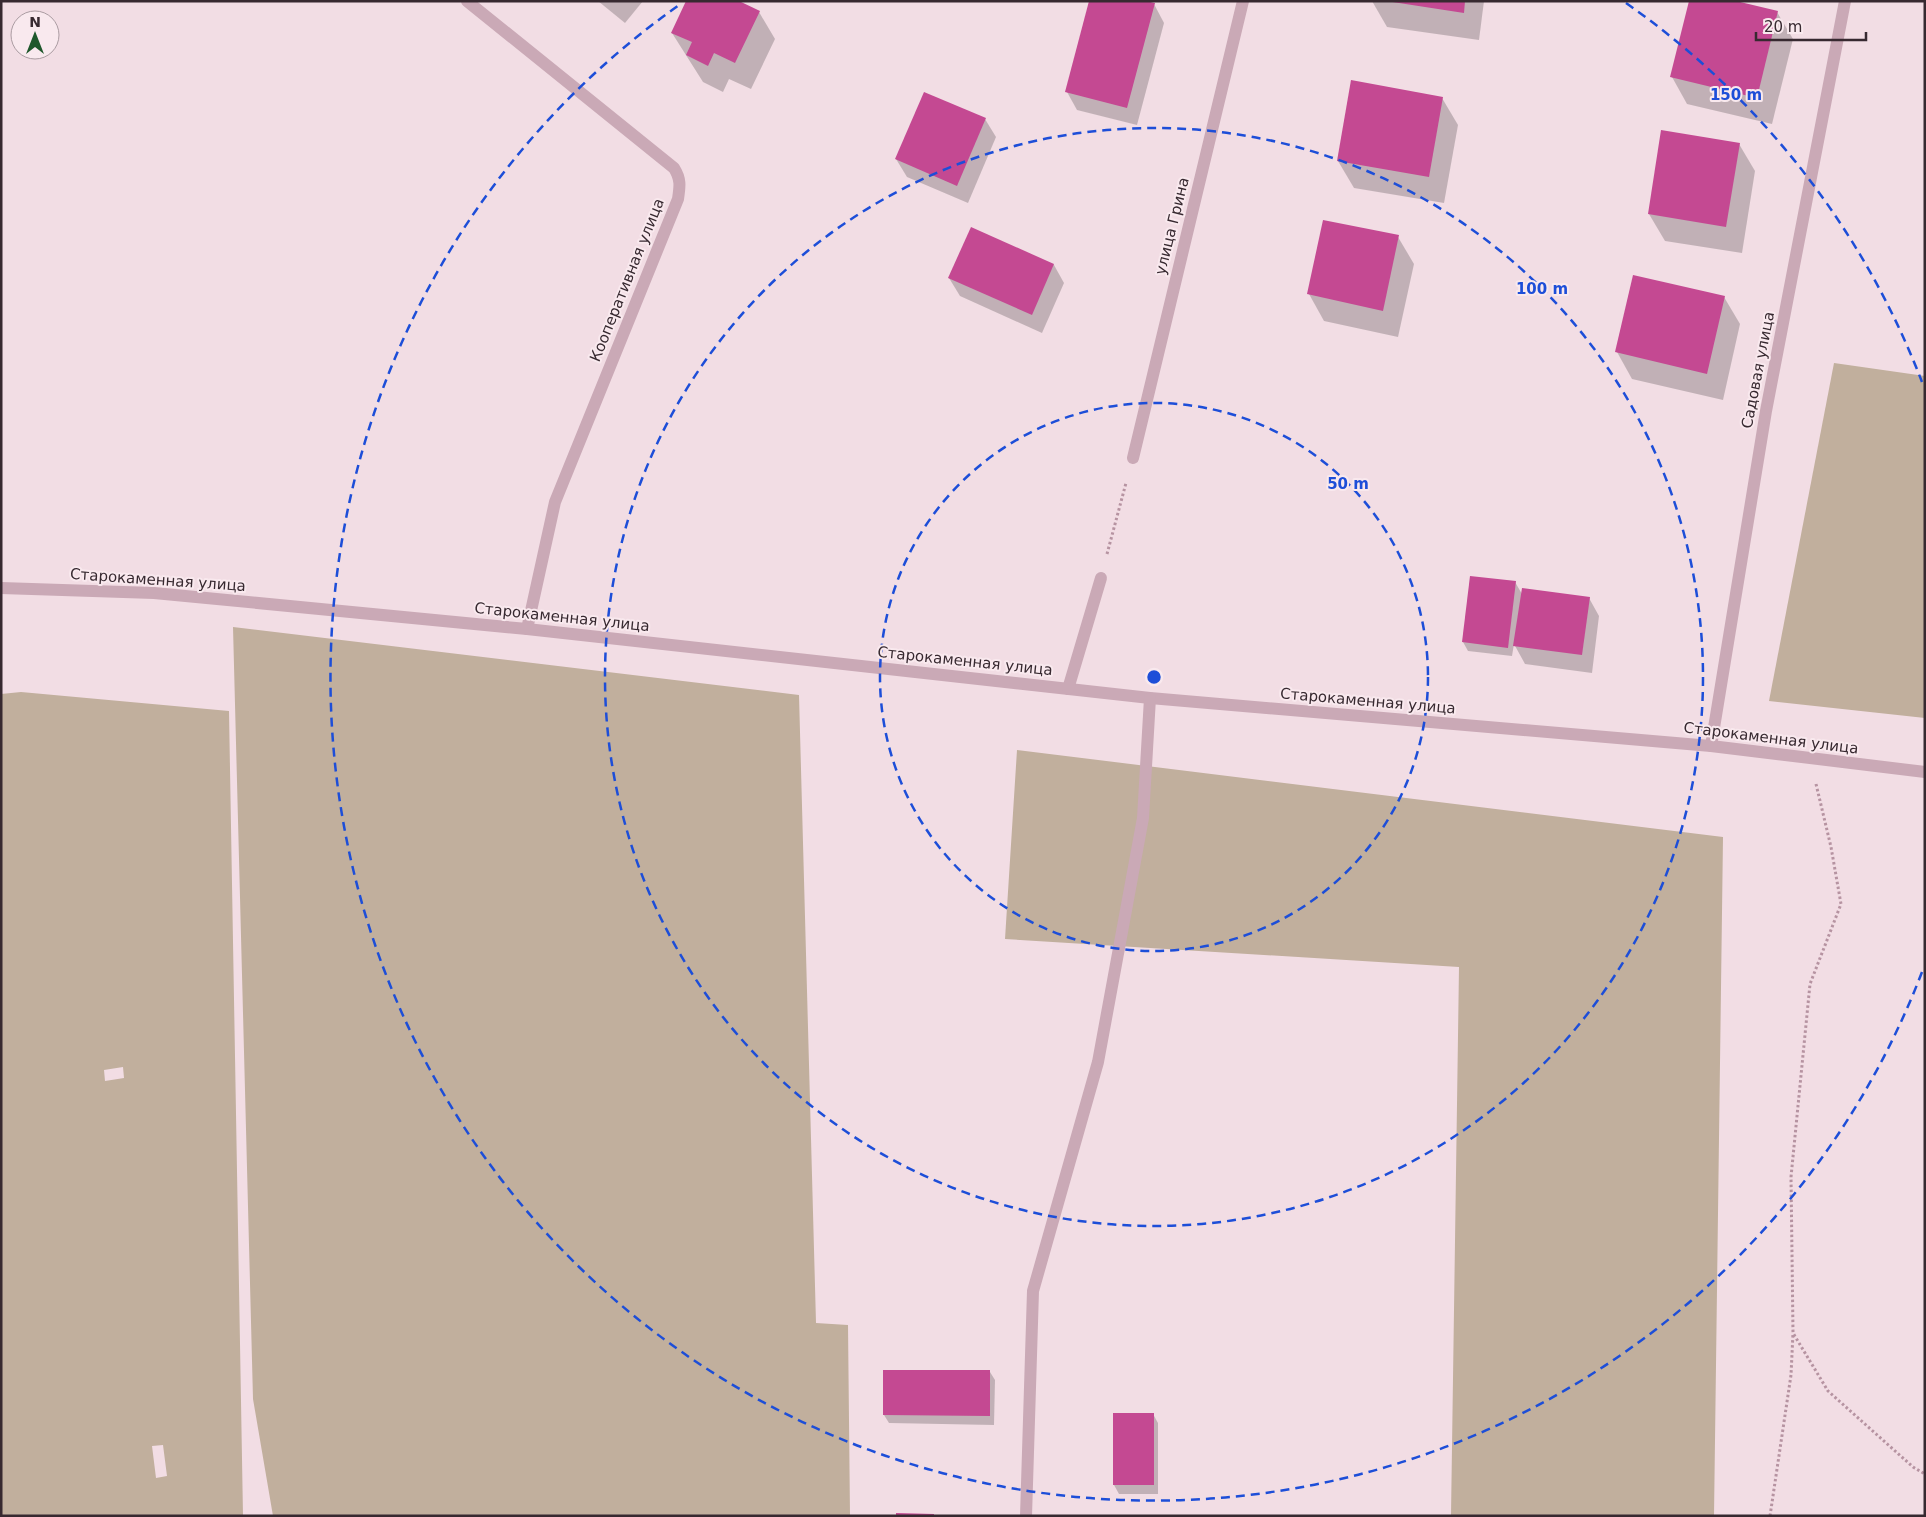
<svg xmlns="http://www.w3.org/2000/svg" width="1926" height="1517" viewBox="0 0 1926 1517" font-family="'DejaVu Sans',sans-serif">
<rect width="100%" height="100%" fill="#f2dde4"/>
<g fill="#c1af9d" fill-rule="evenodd">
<path d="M1834,363L1925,376V718L1769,701Z"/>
<path d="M233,627L799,695L816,1323L848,1325L850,1516H273L253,1399Z"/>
<path d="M21,692L229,711L243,1516H1V694ZM123,1067L124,1078L105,1081L104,1070ZM163,1445L167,1476L156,1478L152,1446Z"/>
<path d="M1017,750L1723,837L1714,1516H1451L1459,967L1005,939Z"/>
</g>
<g fill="#0003">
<path d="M598,1H643L625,23Z"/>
<path d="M1372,1H1484L1479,40L1387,27Z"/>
<path d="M1154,4L1164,23L1137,125L1077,110L1067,92Z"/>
<path d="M759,12L775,39L751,89L729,79L723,92L703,82L672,33Z"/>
<path d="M1777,12L1793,39L1772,124L1687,104L1672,77Z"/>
<path d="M1442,98L1458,125L1444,203L1354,188L1338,161Z"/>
<path d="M985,119L996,137L968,203L907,177L896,159Z"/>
<path d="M1739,144L1755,171L1742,253L1665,241L1649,214Z"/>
<path d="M971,229L1054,265L1064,283L1042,333L960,296L949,278Z"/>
<path d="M1398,237L1414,264L1398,337L1324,321L1309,294Z"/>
<path d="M1724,297L1740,324L1723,400L1632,379L1617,352Z"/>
<path d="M1515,582L1522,594L1589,598L1599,616L1592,673L1525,664L1514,644L1512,656L1468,651L1463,642Z"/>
<path d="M990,1372L995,1380L994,1425L889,1423L884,1415Z"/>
<path d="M1153,1414L1158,1423V1494H1119L1114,1485Z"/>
</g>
<g fill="#c44992">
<path d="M686,1H739L760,11L735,63L714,53L708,66L686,55L692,42L671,33Z"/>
<path d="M1089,1H1146L1155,3L1127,108L1065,92Z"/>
<path d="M1386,1H1465L1464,13Z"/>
<path d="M1689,1H1736L1778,11L1757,98L1670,77Z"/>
<path d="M1351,80L1443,97L1429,177L1337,161Z"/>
<path d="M924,92L986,118L957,186L895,159Z"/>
<path d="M1661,130L1740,143L1726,227L1648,214Z"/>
<path d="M1323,220L1399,235L1383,311L1307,294Z"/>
<path d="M971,227L1054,264L1032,315L948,278Z"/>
<path d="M1633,275L1725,296L1707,374L1615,352Z"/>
<path d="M1470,576L1516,581L1508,648L1462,642Z"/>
<path d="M1522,588L1590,597L1582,655L1513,646Z"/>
<path d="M883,1370H990V1416L883,1415Z"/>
<rect x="1113" y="1413" width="41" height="72"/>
<path d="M896,1513L934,1514V1516H896Z"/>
</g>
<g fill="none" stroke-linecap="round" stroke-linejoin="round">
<g stroke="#b693a1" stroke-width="3" stroke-dasharray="2.5 2.5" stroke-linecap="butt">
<path d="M1107,554L1126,483"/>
<path d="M1816,784L1831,847L1841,904L1810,984L1791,1177L1793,1333L1828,1391L1913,1467L1925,1474"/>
<path d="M1770,1516L1791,1375L1793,1333"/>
</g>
<g stroke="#caa9b6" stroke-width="12">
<path d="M467,1L674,168C681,179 680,186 678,199L555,502L527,629"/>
<path d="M1133,458L1243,1"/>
<path d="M1,588L154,593L527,629L1150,698L1711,746L1925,772"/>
<path d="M1068,689L1101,578"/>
<path d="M1711,746L1766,411L1845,1"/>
<path d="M1026,1516L1033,1291L1098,1062L1143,818L1150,698"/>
</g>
</g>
<g fill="none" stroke="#1d4ed8" stroke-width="2.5" stroke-dasharray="9 6">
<circle cx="1154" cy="677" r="274"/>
<circle cx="1154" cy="677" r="549"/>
<path d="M1922 972A823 823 0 1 1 682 3M1626 3A823 823 0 0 1 1922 382"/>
</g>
<g text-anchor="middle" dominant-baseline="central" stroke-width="4" stroke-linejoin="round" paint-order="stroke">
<g font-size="15" fill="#372930" stroke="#f9e9ee">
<text transform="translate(1172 226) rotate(-76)">улица Грина</text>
<text transform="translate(627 280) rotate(-68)">Кооперативная улица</text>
<text transform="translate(1758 370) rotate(-79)">Садовая улица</text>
<text transform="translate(158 580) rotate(4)">Старокаменная улица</text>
<text transform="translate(562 617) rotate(6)">Старокаменная улица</text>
<text transform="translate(965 661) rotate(6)">Старокаменная улица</text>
<text transform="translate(1368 701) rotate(5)">Старокаменная улица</text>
<text transform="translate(1771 738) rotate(7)">Старокаменная улица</text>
</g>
</g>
<circle cx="1154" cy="677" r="8" fill="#1d4ed8" stroke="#f9e9ee" stroke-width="2.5"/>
<g font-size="15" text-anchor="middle" font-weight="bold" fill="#1d4ed8" stroke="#f9e9ee" stroke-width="4" stroke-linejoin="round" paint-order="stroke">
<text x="1736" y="100">150 m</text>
<text x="1542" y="294">100 m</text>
<text x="1348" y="489">50 m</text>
</g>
<rect width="1926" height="1517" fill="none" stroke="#372930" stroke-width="5"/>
<g transform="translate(35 35)"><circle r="24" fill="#f9e9ee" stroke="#ab9ca2"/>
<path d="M0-4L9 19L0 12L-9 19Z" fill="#1f582c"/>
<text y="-8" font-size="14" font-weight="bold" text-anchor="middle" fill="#372930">N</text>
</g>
<path d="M1756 32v8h110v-8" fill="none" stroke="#372930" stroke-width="2.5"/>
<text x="1764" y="32" font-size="15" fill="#372930" stroke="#f9e9ee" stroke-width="4" paint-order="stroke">20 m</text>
</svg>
